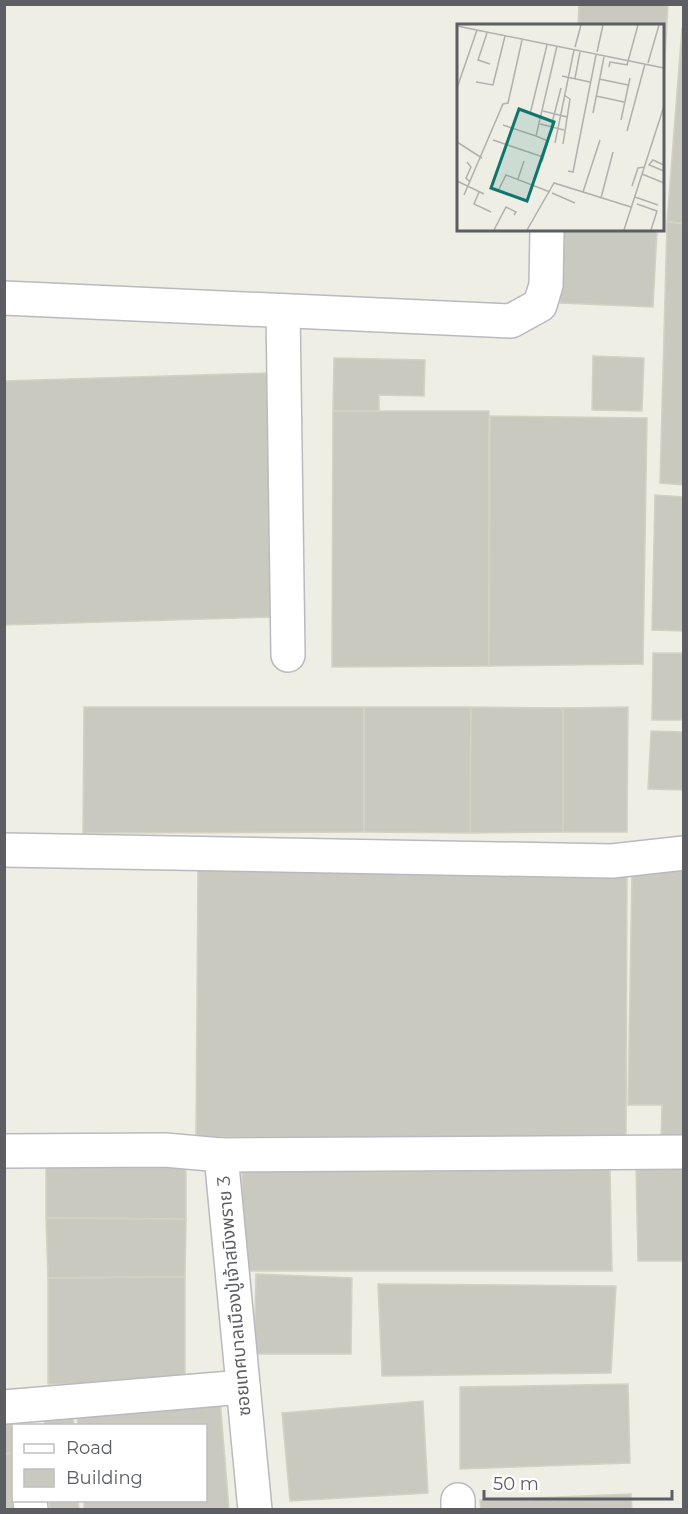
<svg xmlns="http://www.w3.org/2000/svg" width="688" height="1514" viewBox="0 0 688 1514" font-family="Montserrat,'Noto Sans Thai',sans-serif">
<rect width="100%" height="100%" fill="#eeeee4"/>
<g fill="#c9c9c0" stroke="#d3d2c2" stroke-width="1.5">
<path d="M579,4H668L662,113V26H578Z"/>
<path d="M682,28H684V223L667,222Z"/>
<path d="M667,222L684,224V485L660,483Z"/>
<path d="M566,230H657L653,307L560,303L564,231Z"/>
<path d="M593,356L644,358L642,411L592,410Z"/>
<path d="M334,358L425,360L424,396L379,395V412L333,411Z"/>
<path d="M267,373L274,617L4,625V381Z"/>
<path d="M333,411H489V666L332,667Z"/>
<path d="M490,416L647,418L643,664L489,666Z"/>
<path d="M655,495L684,497V631L652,630Z"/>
<path d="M653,653H684V720H652Z"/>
<path d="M84,707H364V832L83,833Z"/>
<path d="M364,707H471L470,833L364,832Z"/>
<path d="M471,707L563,708V832L470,833Z"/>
<path d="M628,707L627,832H563V708Z"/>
<path d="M651,731L684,732V790L648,789Z"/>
<path d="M198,867L627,868L626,1138L196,1137Z"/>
<path d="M632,871H684V1143H661L662,1105H628Z"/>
<path d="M46,1163H186V1219L46,1218Z"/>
<path d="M242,1165L610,1169L612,1271H243Z"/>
<path d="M636,1167H684V1261H638Z"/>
<path d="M46,1218L186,1219L185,1277L48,1278Z"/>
<path d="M256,1274L352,1278L351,1354H254Z"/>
<path d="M185,1277V1383L48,1384V1278Z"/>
<path d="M378,1284L616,1286L611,1373L382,1376Z"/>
<path d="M628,1384L630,1463L460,1469V1387Z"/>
<path d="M220,1399L229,1510H84V1500H206V1426H78L76,1407Z"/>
<path d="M423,1401L428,1493L290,1501L282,1413Z"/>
<path d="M72,1407L74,1426H45L44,1409Z"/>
<path d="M12,1421L14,1453L4,1454V1422Z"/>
<path d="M14,1453V1500H20V1510H4V1454Z"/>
<path d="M631,1494L632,1510H481L480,1500Z"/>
<path d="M49,1500H78L79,1510H50Z"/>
</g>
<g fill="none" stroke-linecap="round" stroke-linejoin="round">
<g stroke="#b9bac0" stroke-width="36">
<g id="minor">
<path d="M4,298L511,321L540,305L546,285L547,230"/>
<path d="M283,311L288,655"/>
<path d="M4,850L612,861L684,853"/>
<path d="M4,1151L165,1150L221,1155L255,1510"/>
<path d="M221,1155L684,1152"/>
<path d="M4,1407L243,1387"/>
<path d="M30,1500L31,1510"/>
<path d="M458,1500V1510"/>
</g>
</g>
<use href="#minor" stroke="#fff" stroke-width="33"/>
</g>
<g text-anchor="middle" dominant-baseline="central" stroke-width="6" stroke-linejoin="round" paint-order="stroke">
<g font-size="18" fill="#5c5e64" stroke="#fff">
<text transform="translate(234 1296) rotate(-95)">ซอยเทศบาลเมืองปู่เจ้าสมิงพราย 3</text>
</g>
</g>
<g transform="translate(457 24)">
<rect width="207" height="207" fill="#eeeee4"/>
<path fill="none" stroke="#b0b0ad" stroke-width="1.5" d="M0,2L207,44M30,9L21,36L33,40M118,23L124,1M140,28L146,1M191,39L202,1M170,41L181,1M152,43L153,38L171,41M105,52L133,58M118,54L123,28M142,55L171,61M19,58L36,61L48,12M0,64L20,6M139,72L167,78M86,87L110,93M136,89L147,33M73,90L90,21M164,96L173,54M83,100L107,106M46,101L79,112M94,103L104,64M170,107L188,40M36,116L86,133M0,118L25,134M98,119L117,26M106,120L113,75L107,71M10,138L14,143L9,154L13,158M85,138L91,117L79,112L100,22M207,141L196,136L192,141L207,147M111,147L116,148L139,31M185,150L207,159M61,155L67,137M0,157L27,170M175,162L181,144L187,143M42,165L49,151L93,168M22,168L17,180L34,188M126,168L143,116M95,169L118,179M7,171L46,80L51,79L65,16M178,173L201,181M144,174L156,128M180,180L200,187L194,206M37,206L49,183L59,188L57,191M70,206L97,159L174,183M167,206L207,82"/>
<path fill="#0f766e" fill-opacity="0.15" stroke="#0f766e" stroke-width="3" d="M62,85L97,98L70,177L34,164Z"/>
<rect width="207" height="207" fill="none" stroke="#5c5e64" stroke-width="3"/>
</g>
<rect width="688" height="1514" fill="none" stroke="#5c5e64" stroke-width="12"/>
<rect x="12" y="1424" width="195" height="78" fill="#ffffff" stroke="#bebfc1" stroke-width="1.5"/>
<rect x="24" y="1444" width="30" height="9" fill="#ffffff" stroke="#bebfc1" stroke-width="1.5"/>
<text x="66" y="1454" font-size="18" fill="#5c5e64">Road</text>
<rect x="24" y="1469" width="30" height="18" fill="#c9c9c0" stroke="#bebfc1" stroke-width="1.5"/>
<text x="66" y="1484" font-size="18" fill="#5c5e64">Building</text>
<path d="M484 1490v9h188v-9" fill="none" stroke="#5c5e64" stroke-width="3"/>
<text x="493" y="1490" font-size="18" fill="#5c5e64" stroke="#ffffff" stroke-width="4.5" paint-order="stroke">50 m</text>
</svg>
